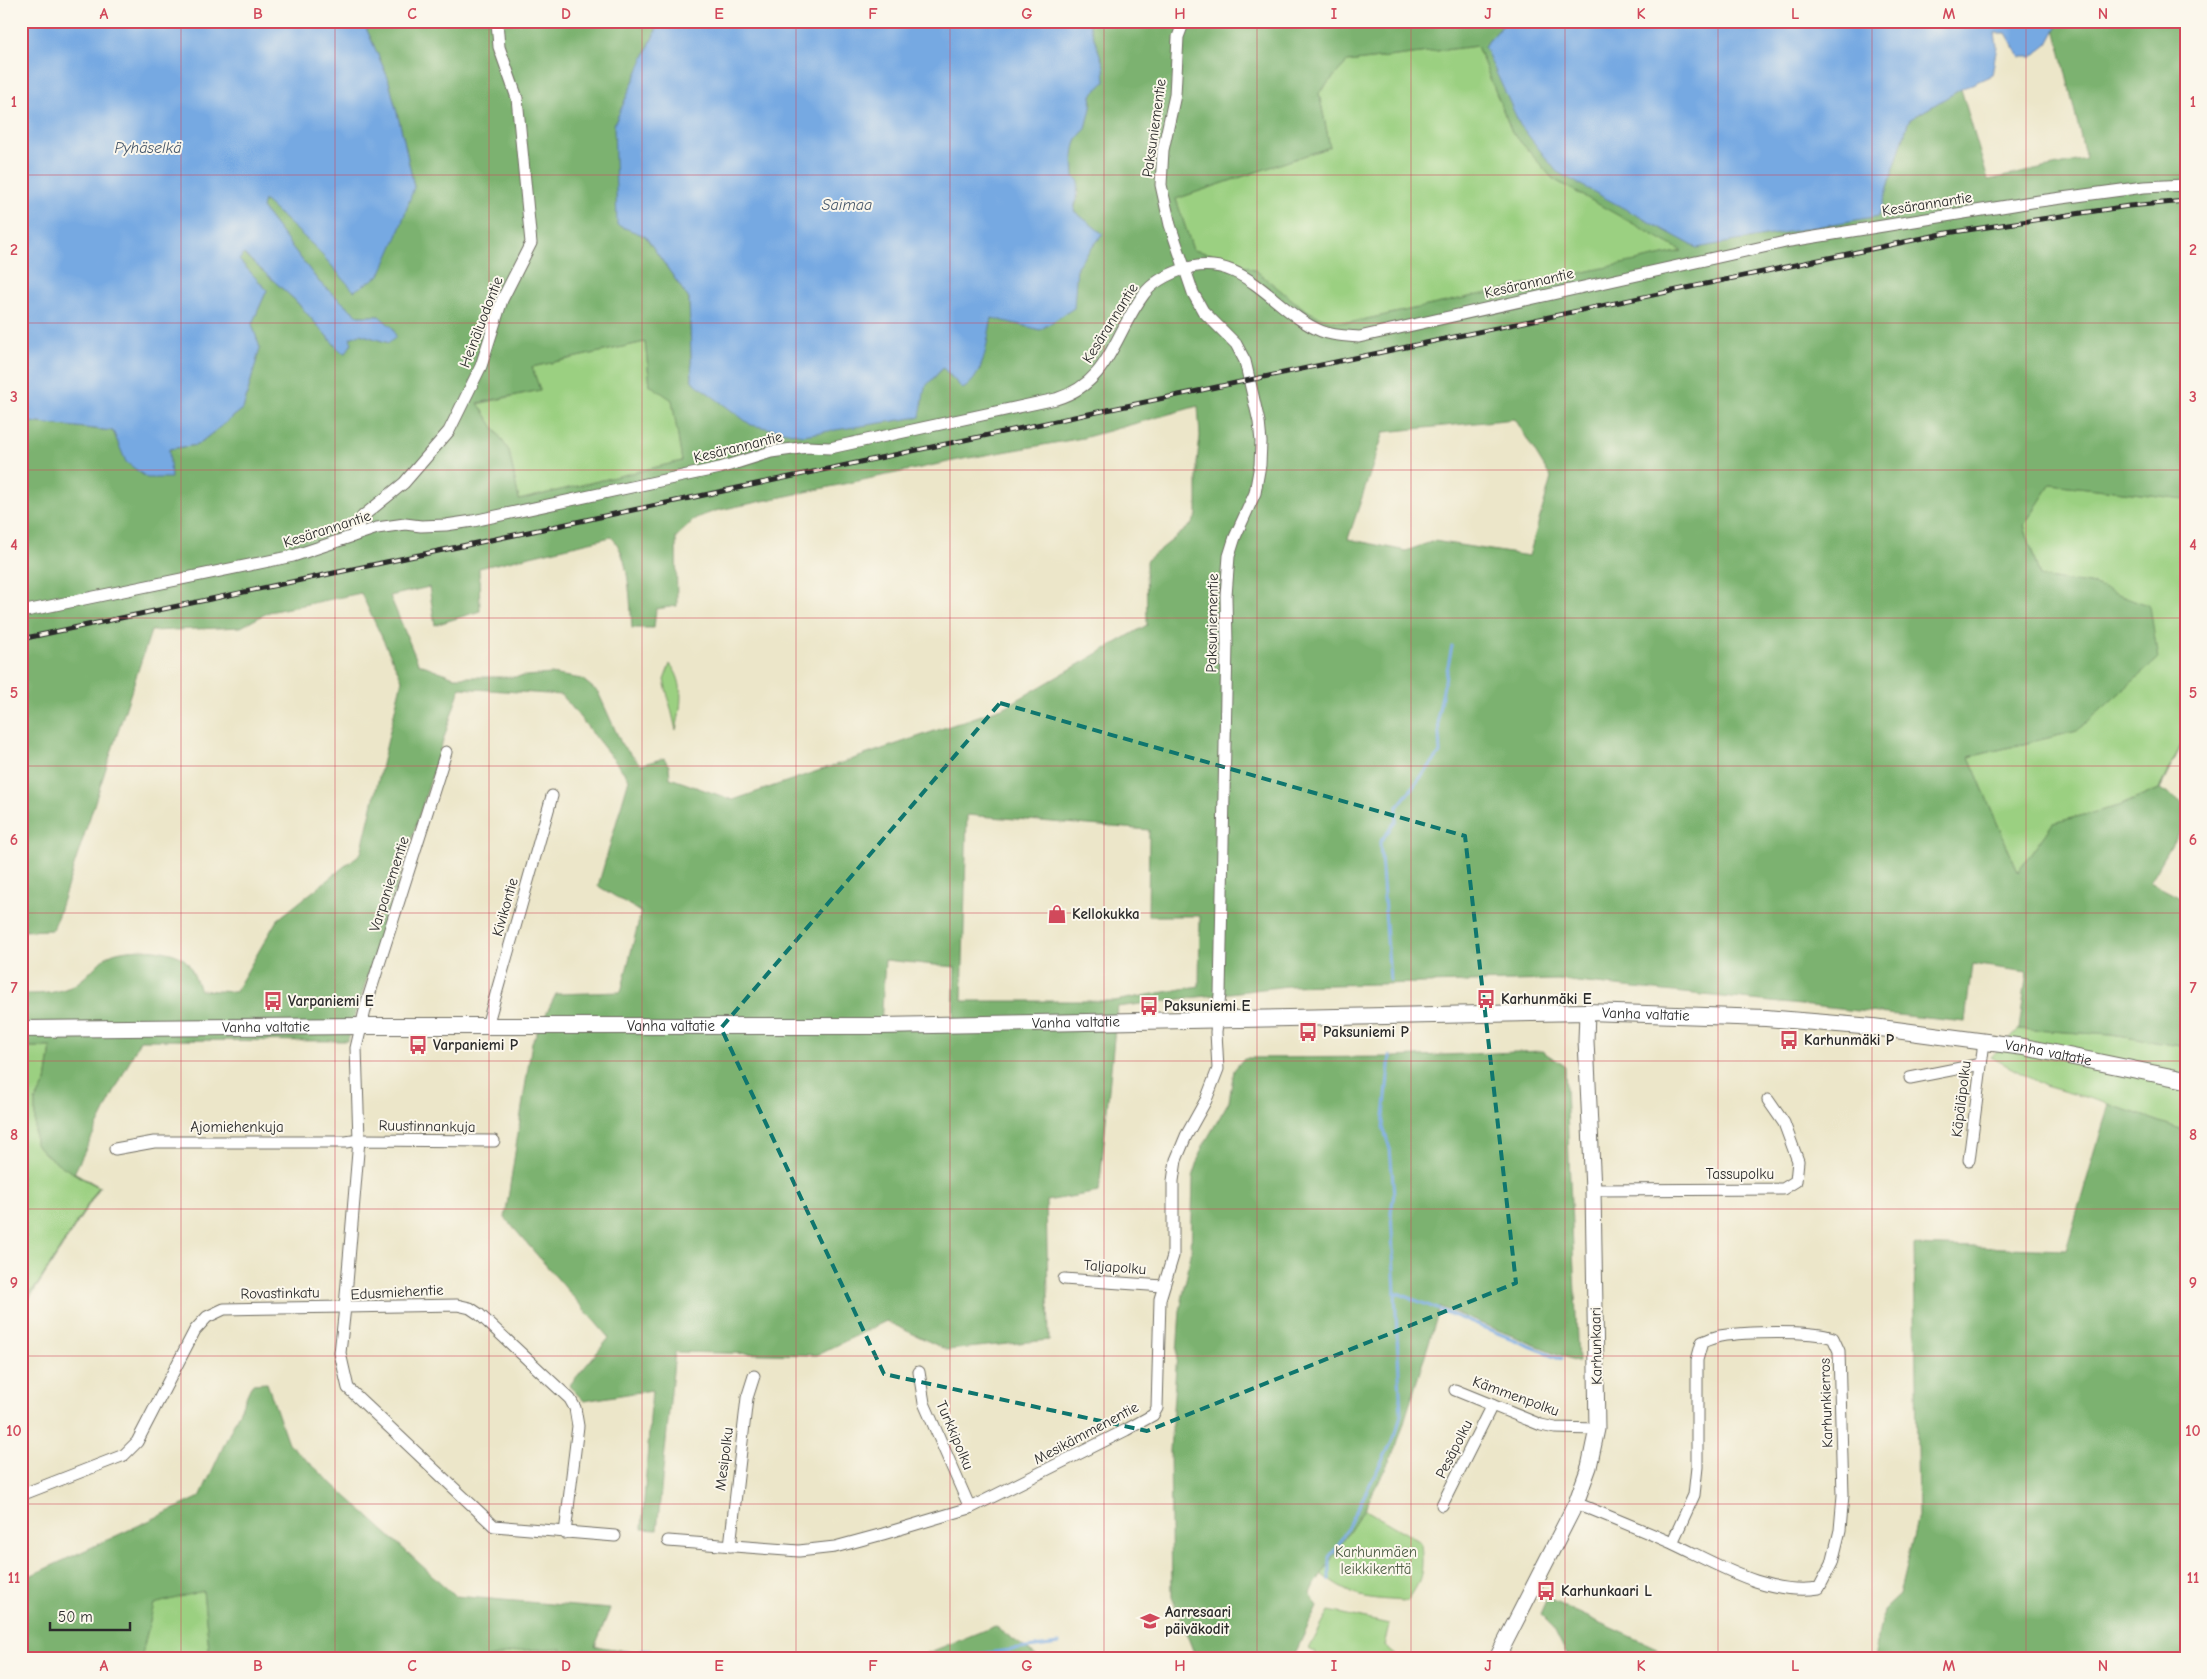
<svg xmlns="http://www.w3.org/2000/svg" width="2207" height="1679" viewBox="0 0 2207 1679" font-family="'Comic Neue',sans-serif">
<rect width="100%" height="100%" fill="#fbf7ec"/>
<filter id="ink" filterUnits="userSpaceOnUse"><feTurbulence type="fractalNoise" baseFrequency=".02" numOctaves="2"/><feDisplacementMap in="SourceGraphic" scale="10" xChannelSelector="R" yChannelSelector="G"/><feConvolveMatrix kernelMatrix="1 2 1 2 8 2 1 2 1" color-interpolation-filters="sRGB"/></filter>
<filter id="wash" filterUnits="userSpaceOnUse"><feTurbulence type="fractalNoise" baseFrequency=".0096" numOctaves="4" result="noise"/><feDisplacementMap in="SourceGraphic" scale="20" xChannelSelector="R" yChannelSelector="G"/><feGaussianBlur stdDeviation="1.12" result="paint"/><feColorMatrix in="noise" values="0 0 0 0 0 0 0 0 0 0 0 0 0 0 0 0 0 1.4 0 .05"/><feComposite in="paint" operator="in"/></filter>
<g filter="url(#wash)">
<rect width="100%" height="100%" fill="#ece6c9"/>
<g fill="#9bd081" stroke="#637e56">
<path d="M1477,46L1512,132L1553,179L1683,251L1353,322C1310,324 1305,307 1274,286C1260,276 1243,266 1227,259C1216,254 1204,253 1193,250L1176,199L1330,147L1319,93L1347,62Z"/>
<path d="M645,342L650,385L672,399L682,461L519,500L509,451L478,404L540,390L532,367Z"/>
<path d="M2051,484L2186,499V736L2159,789L2119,806L2053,823L2018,872L1969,757L2077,731L2095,585L2040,577L2024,525Z"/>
<path d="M670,664C686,683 681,708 676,730L664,680Z"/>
<path d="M2019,1029L2112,1035L2186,1047V1131L2109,1104L2045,1086L1991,1057Z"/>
<path d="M21,1047H51L46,1082L35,1101V1143L46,1155L99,1187L36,1287L21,1299Z"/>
<path d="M1364,1509L1421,1542C1423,1568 1424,1579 1407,1601C1369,1599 1352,1599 1321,1574Z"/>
<path d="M203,1590L210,1658H141L154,1604Z"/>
<path d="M1329,1611L1389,1624L1384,1646L1398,1658H1314L1316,1653L1309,1649Z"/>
<path d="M562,1648L559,1658H488L523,1650Z"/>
</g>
<g fill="#7cb26f" stroke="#546e4d" fill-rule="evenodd">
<path d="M363,21H660L614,125L645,236L689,299L692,381L925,387L943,368L963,389L980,370L992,317L1040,330L1073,308L1077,266L1103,234L1074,211L1079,192L1074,177L1073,146L1081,133L1086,129L1092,102L1091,95L1097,90L1104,66L1088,21H1507L1484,46L1879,216L1909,120L1961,89L1988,180L2086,159L2055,28L2060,21H2186V499L2051,484L2024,525L2040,577L2095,585L2150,606L2158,659L2077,731L1969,757L2018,872L2053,823L2119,806L2159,789L2186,736L2160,789L2186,805V820L2150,882L2186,901V1047L2112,1035L2019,1029L2027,972L1972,964L1965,1022L1558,980L1287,986L1117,1007L1099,1192L1046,1201L1049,1340L947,1350L886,1321L817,1355L675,1352L657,1530L642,1529L652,1390L584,1401L569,1386L609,1338L505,1218L532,1042L556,994L621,992L641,912L598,886L629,779L562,695L460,688L347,1041L140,1040L74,1173L100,1187L21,1312V1299L36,1287L99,1187C76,1175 52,1163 35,1143V1101L46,1082L51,1047H21V994C39,994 54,994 70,987C86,980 95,964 109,955C125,946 175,947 187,962C193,970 196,981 200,990L235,992L277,920L361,853L402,680L361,593L269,612L241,627L151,631L53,930L21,931V417L30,422L113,431L127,462L147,478L169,449L197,445L243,409L260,348L252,324L267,290L239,260L244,254L295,300L341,352L350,338L360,334L389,343L379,316H358L319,282L262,208L264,199L315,247L354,290L414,187L404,140L388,78ZM1477,46L1512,132L1553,179L1682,251L1353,322C1316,323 1300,306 1273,284C1267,280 1261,274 1255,270C1236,260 1214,255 1193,250L1176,199L1330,147L1319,93L1347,62ZM645,342L650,385L672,400L682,461L519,500L509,451L478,403L540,390L532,367ZM1198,406L1200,436L1197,463V515L1191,525L1146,561L1147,625L1005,707L733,800L670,778L669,766L664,758L641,765L622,745L598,692L582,679L551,674L514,677H454L418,663L390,596L429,587L435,625L480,611L479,568L611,537C630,553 630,604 632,628H654L656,609L677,606L676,537L696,518L715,511L963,459L1083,438ZM1515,419L1551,478L1529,556L1434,541L1406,551L1348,539L1384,432ZM967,815L1149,830L1148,916H1200L1199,986L1114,1001H962ZM885,960L955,967L953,1024L881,1026Z"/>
<path d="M1542,1051L1565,1066L1578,1362L1440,1307L1396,1448L1364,1509L1310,1592L1317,1607L1293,1658H1196L1172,1597L1170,1451L1180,1311L1191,1254L1193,1177L1203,1146L1229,1101L1234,1070L1244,1058L1393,1057Z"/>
<path d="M2109,1104L2186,1131V1658H1874L1883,1610L1899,1595L1918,1516L1914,1245L2066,1250Z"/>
<path d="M267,1383L288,1443L455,1596L610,1609L595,1646L669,1658H559L562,1648L523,1650L488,1658H210L203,1591L154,1604L141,1658H21V1580L200,1497L252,1384Z"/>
<path d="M1547,1599H1548L1679,1658H1566L1567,1655L1554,1629L1540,1615Z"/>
<path d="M995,1626L1039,1658H915Z"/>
</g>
<g fill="#76a9e2" stroke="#506a86">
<path d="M21,21H363L388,78L404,140L414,187L398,234L380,275L354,291L315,247L264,200L262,208L319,282L358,316H379L393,328L396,337L389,343L360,334L350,338L352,343L346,353L341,352L295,300L244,254L239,260L267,290L252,324L260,348L243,409L197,445L169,449L171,478H147L126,462L113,431L30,422L21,417Z"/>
<path d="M660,21H1088L1104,66L1105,82L1091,95C1093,108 1088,117 1086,129C1070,142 1073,158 1074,177L1079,181L1074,211L1103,234L1077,266L1074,308L1040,330L992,318C986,342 986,375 963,389L943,368L925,387L920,417L803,435L751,425L692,381L689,299L645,236L617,225L614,125Z"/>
<path d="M1507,21H2060L2048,44L2032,57H2020L2006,33H1995L1997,46L1992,75L1961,89L1909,120L1879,216L1697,248L1557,172L1520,125L1484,46Z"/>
</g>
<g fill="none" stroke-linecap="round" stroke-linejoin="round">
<g stroke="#76a9e2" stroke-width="3">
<path d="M1390,980L1380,842L1396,821L1397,807L1440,753L1438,715L1452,646"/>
<path d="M1395,1292L1562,1359"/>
<path d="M1329,1580V1557L1338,1546L1396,1434L1401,1414L1391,1212L1394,1194L1390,1149L1383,1127L1390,1056"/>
<path d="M641,1650L710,1658"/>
<path d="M585,1658L626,1652"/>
<path d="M947,1658L1059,1644"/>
</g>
</g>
</g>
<g filter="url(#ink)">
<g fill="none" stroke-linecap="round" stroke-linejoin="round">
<g stroke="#6f6c62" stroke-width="13">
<g id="minor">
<path d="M353,536L363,516L404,483L449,431L481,366L502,300L531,243L517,98L499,47L497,21"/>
<path d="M21,612L293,556L377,528L405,524L421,526L446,525L473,521L720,468L771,452L807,447L830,448L1056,399C1111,382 1113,335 1144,294C1153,282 1167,275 1181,270C1242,248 1273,311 1321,331C1333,336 1346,336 1359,337L1790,241L2032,202L2144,187L2186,185"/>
<path d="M487,1026L552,796"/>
<path d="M1910,1078L1981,1064"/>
<path d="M115,1149L154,1142H346L359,1140L494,1141"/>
<path d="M1969,1160L1984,1042"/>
<path d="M1593,1190L1783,1189L1796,1181L1798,1161L1784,1123L1768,1100"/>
<path d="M1064,1279L1163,1286"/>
<path d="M919,1372L924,1403L970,1508"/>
<path d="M1455,1390L1541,1425L1555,1428L1597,1429"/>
<path d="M21,1495L124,1455L137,1442L195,1330L207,1317L224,1309L345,1307L359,1140L356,1048L367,1002L446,752"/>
<path d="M1576,1503C1608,1516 1640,1529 1672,1543C1717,1564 1767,1596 1819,1588L1832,1563L1840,1530L1843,1495L1839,1351L1833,1338C1811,1330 1744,1332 1720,1336C1714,1337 1708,1340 1702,1342L1697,1360V1467L1694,1495L1672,1543"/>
<path d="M1442,1505L1492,1405"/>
<path d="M565,1533L578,1426L575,1408L570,1399L479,1314L470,1308L457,1305L345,1307L340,1353L348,1388L494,1526L615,1536"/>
<path d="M668,1541L799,1551L835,1547L883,1534L970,1508L1126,1430L1153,1415L1157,1408L1160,1299L1173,1256V1181L1176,1160L1186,1136L1206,1100L1218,1069L1216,1032L1220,994L1227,644L1226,596L1229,556L1235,537L1255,493L1260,465L1261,442L1259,422L1245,361L1236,344L1203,311L1193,293L1170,225L1161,185L1163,150L1175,95L1178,37L1184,21"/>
<path d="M730,1546L747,1398L754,1376"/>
</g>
</g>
<g stroke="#6f6c62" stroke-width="17">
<path id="tertiary" d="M1497,1658L1576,1503L1589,1467L1597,1429L1593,1190L1586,1041L1587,1012"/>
</g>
<g stroke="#6f6c62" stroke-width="18">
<g id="secondary">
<path id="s1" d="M21,1029L361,1026H881L1587,1012L1766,1018L1873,1027L2024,1047L2186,1080"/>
</g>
</g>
<use href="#minor" stroke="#fff" stroke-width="11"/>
<use href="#tertiary" stroke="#fff" stroke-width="15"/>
<use href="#secondary" stroke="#fff" stroke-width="16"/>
<g stroke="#2b2b2b" stroke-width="5">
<path id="rail" d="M21,639L1947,233L2129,206L2186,201"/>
</g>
<use href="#rail" stroke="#fbf7ec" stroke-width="3" stroke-dasharray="9" stroke-linecap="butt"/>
</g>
</g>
<path fill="none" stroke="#0f766e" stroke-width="4" stroke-dasharray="10 6" stroke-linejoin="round" d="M1000,703L1465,836L1516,1283L1147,1431L884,1374L721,1028Z"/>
<path fill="none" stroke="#d1495b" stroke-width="1" stroke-opacity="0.55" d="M181,21V1658M335,21V1658M489,21V1658M642,21V1658M796,21V1658M950,21V1658M1104,21V1658M1257,21V1658M1411,21V1658M1565,21V1658M1718,21V1658M1872,21V1658M2026,21V1658M21,175H2186M21,323H2186M21,470H2186M21,618H2186M21,766H2186M21,913H2186M21,1061H2186M21,1209H2186M21,1356H2186M21,1504H2186"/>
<defs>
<g id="shop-bare" transform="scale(1.5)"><path d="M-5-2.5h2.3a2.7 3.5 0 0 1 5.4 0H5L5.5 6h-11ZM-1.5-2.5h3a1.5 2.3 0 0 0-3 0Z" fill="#d1495b" stroke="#fbf7ec" stroke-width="2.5" paint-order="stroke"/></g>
<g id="bus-bare" transform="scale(1.5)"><path d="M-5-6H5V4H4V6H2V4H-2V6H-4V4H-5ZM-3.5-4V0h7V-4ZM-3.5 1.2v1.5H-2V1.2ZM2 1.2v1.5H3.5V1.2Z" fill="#d1495b" stroke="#fbf7ec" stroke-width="2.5" paint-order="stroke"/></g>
<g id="school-bare" transform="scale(1.5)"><path d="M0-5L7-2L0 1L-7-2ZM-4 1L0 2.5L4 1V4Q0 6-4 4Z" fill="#d1495b" stroke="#fbf7ec" stroke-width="2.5" paint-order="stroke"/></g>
</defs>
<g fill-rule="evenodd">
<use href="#shop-bare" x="1057" y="914"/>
<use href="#bus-bare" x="1486" y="999"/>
<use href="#bus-bare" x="273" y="1001"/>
<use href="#bus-bare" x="1149" y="1006"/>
<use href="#bus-bare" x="1308" y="1032"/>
<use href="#bus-bare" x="1789" y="1040"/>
<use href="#bus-bare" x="418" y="1045"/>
<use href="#bus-bare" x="1546" y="1591"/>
<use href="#school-bare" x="1150" y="1621"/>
</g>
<g text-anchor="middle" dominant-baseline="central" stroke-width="4" stroke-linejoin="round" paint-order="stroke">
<g font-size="15" fill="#2b2b2b" stroke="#fbf7ec">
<text transform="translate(1154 128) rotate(-82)">Paksuniementie</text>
<text transform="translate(1927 204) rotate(-9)">Kesärannantie</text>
<text transform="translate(1529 283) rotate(-13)">Kesärannantie</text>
<text transform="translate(481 322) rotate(-69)">Heinäluodontie</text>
<text transform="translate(1110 323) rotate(-58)">Kesärannantie</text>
<text transform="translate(738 447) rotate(-14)">Kesärannantie</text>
<text transform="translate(327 529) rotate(-18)">Kesärannantie</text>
<text transform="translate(1212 623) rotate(-89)">Paksuniementie</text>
<text transform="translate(389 884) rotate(-72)">Varpaniementie</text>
<text transform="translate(505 907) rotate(-74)">Kivikontie</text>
<text stroke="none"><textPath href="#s1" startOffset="1625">Vanha valtatie</textPath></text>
<text stroke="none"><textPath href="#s1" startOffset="1055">Vanha valtatie</textPath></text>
<text stroke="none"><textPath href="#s1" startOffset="650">Vanha valtatie</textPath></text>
<text stroke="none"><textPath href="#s1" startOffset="245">Vanha valtatie</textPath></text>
<text stroke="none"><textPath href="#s1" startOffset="2030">Vanha valtatie</textPath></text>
<text transform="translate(1961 1099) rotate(-83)">Käpäläpolku</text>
<text transform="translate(427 1126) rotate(1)">Ruustinnankuja</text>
<text x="237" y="1127">Ajomiehenkuja</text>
<text x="1740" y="1174">Tassupolku</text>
<text transform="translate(1115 1267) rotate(4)">Taljapolku</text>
<text transform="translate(397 1292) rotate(-3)">Edusmiehentie</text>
<text transform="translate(280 1293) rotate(-1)">Rovastinkatu</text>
<text transform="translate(1596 1346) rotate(-91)">Karhunkaari</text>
<text transform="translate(1516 1396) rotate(20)">Kämmenpolku</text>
<text transform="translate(1826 1403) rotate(-92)">Karhunkierros</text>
<text transform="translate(1086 1433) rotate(-28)">Mesikämmenentie</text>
<text transform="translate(955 1435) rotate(67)">Turkkipolku</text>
<text transform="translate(1454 1449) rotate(-63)">Pesäpolku</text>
<text transform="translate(724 1459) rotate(-83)">Mesipolku</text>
</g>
<g font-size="15" font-weight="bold" fill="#2b2b2b" stroke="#fbf7ec" text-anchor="start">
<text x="1072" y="914">Kellokukka</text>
<text x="1501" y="999">Karhunmäki E</text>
<text x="288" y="1001">Varpaniemi E</text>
<text x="1164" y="1006">Paksuniemi E</text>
<text x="1323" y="1032">Paksuniemi P</text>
<text x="1804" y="1040">Karhunmäki P</text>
<text x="433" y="1045">Varpaniemi P</text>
<text x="1561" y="1591">Karhunkaari L</text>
<text x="1165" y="1612">Aarresaari<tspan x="1165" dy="17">päiväkodit</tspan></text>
</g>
<g font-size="15" fill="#4d5d45" stroke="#fbf7ec">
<text x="1376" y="1552">Karhunmäen<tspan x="1376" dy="17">leikkikenttä</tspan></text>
</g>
<g font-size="16" font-style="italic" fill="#45576b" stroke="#fbf7ec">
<text x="148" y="148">Pyhäselkä</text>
<text x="847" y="205">Saimaa</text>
</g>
</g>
<rect width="2207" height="1679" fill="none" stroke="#fbf7ec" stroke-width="55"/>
<path d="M50 1622v8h80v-8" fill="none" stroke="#2b2b2b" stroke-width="2.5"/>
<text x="58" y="1622" font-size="15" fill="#2b2b2b" stroke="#fbf7ec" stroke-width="4" paint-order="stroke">50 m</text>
<rect x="28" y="28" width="2152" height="1624" fill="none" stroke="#d1495b" stroke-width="2"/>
<g font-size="16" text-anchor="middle" font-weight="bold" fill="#d1495b">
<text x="104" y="19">A</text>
<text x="258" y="19">B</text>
<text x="412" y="19">C</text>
<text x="566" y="19">D</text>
<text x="719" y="19">E</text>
<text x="873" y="19">F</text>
<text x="1027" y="19">G</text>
<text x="1180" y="19">H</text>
<text x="1334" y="19">I</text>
<text x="1488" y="19">J</text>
<text x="1641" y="19">K</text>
<text x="1795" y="19">L</text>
<text x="1949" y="19">M</text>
<text x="2103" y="19">N</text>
<text x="14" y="107">1</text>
<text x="2193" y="107">1</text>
<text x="14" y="255">2</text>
<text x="2193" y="255">2</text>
<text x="14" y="402">3</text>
<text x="2193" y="402">3</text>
<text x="14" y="550">4</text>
<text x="2193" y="550">4</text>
<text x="14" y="698">5</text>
<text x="2193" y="698">5</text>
<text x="14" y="845">6</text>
<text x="2193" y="845">6</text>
<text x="14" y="993">7</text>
<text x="2193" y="993">7</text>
<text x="14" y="1140">8</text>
<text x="2193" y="1140">8</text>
<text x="14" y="1288">9</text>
<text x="2193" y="1288">9</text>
<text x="14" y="1436">10</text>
<text x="2193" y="1436">10</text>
<text x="14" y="1583">11</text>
<text x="2193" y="1583">11</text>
<text x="104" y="1671">A</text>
<text x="258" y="1671">B</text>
<text x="412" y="1671">C</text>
<text x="566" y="1671">D</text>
<text x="719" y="1671">E</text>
<text x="873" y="1671">F</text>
<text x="1027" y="1671">G</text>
<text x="1180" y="1671">H</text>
<text x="1334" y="1671">I</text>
<text x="1488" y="1671">J</text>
<text x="1641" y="1671">K</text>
<text x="1795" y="1671">L</text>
<text x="1949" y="1671">M</text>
<text x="2103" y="1671">N</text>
</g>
</svg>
